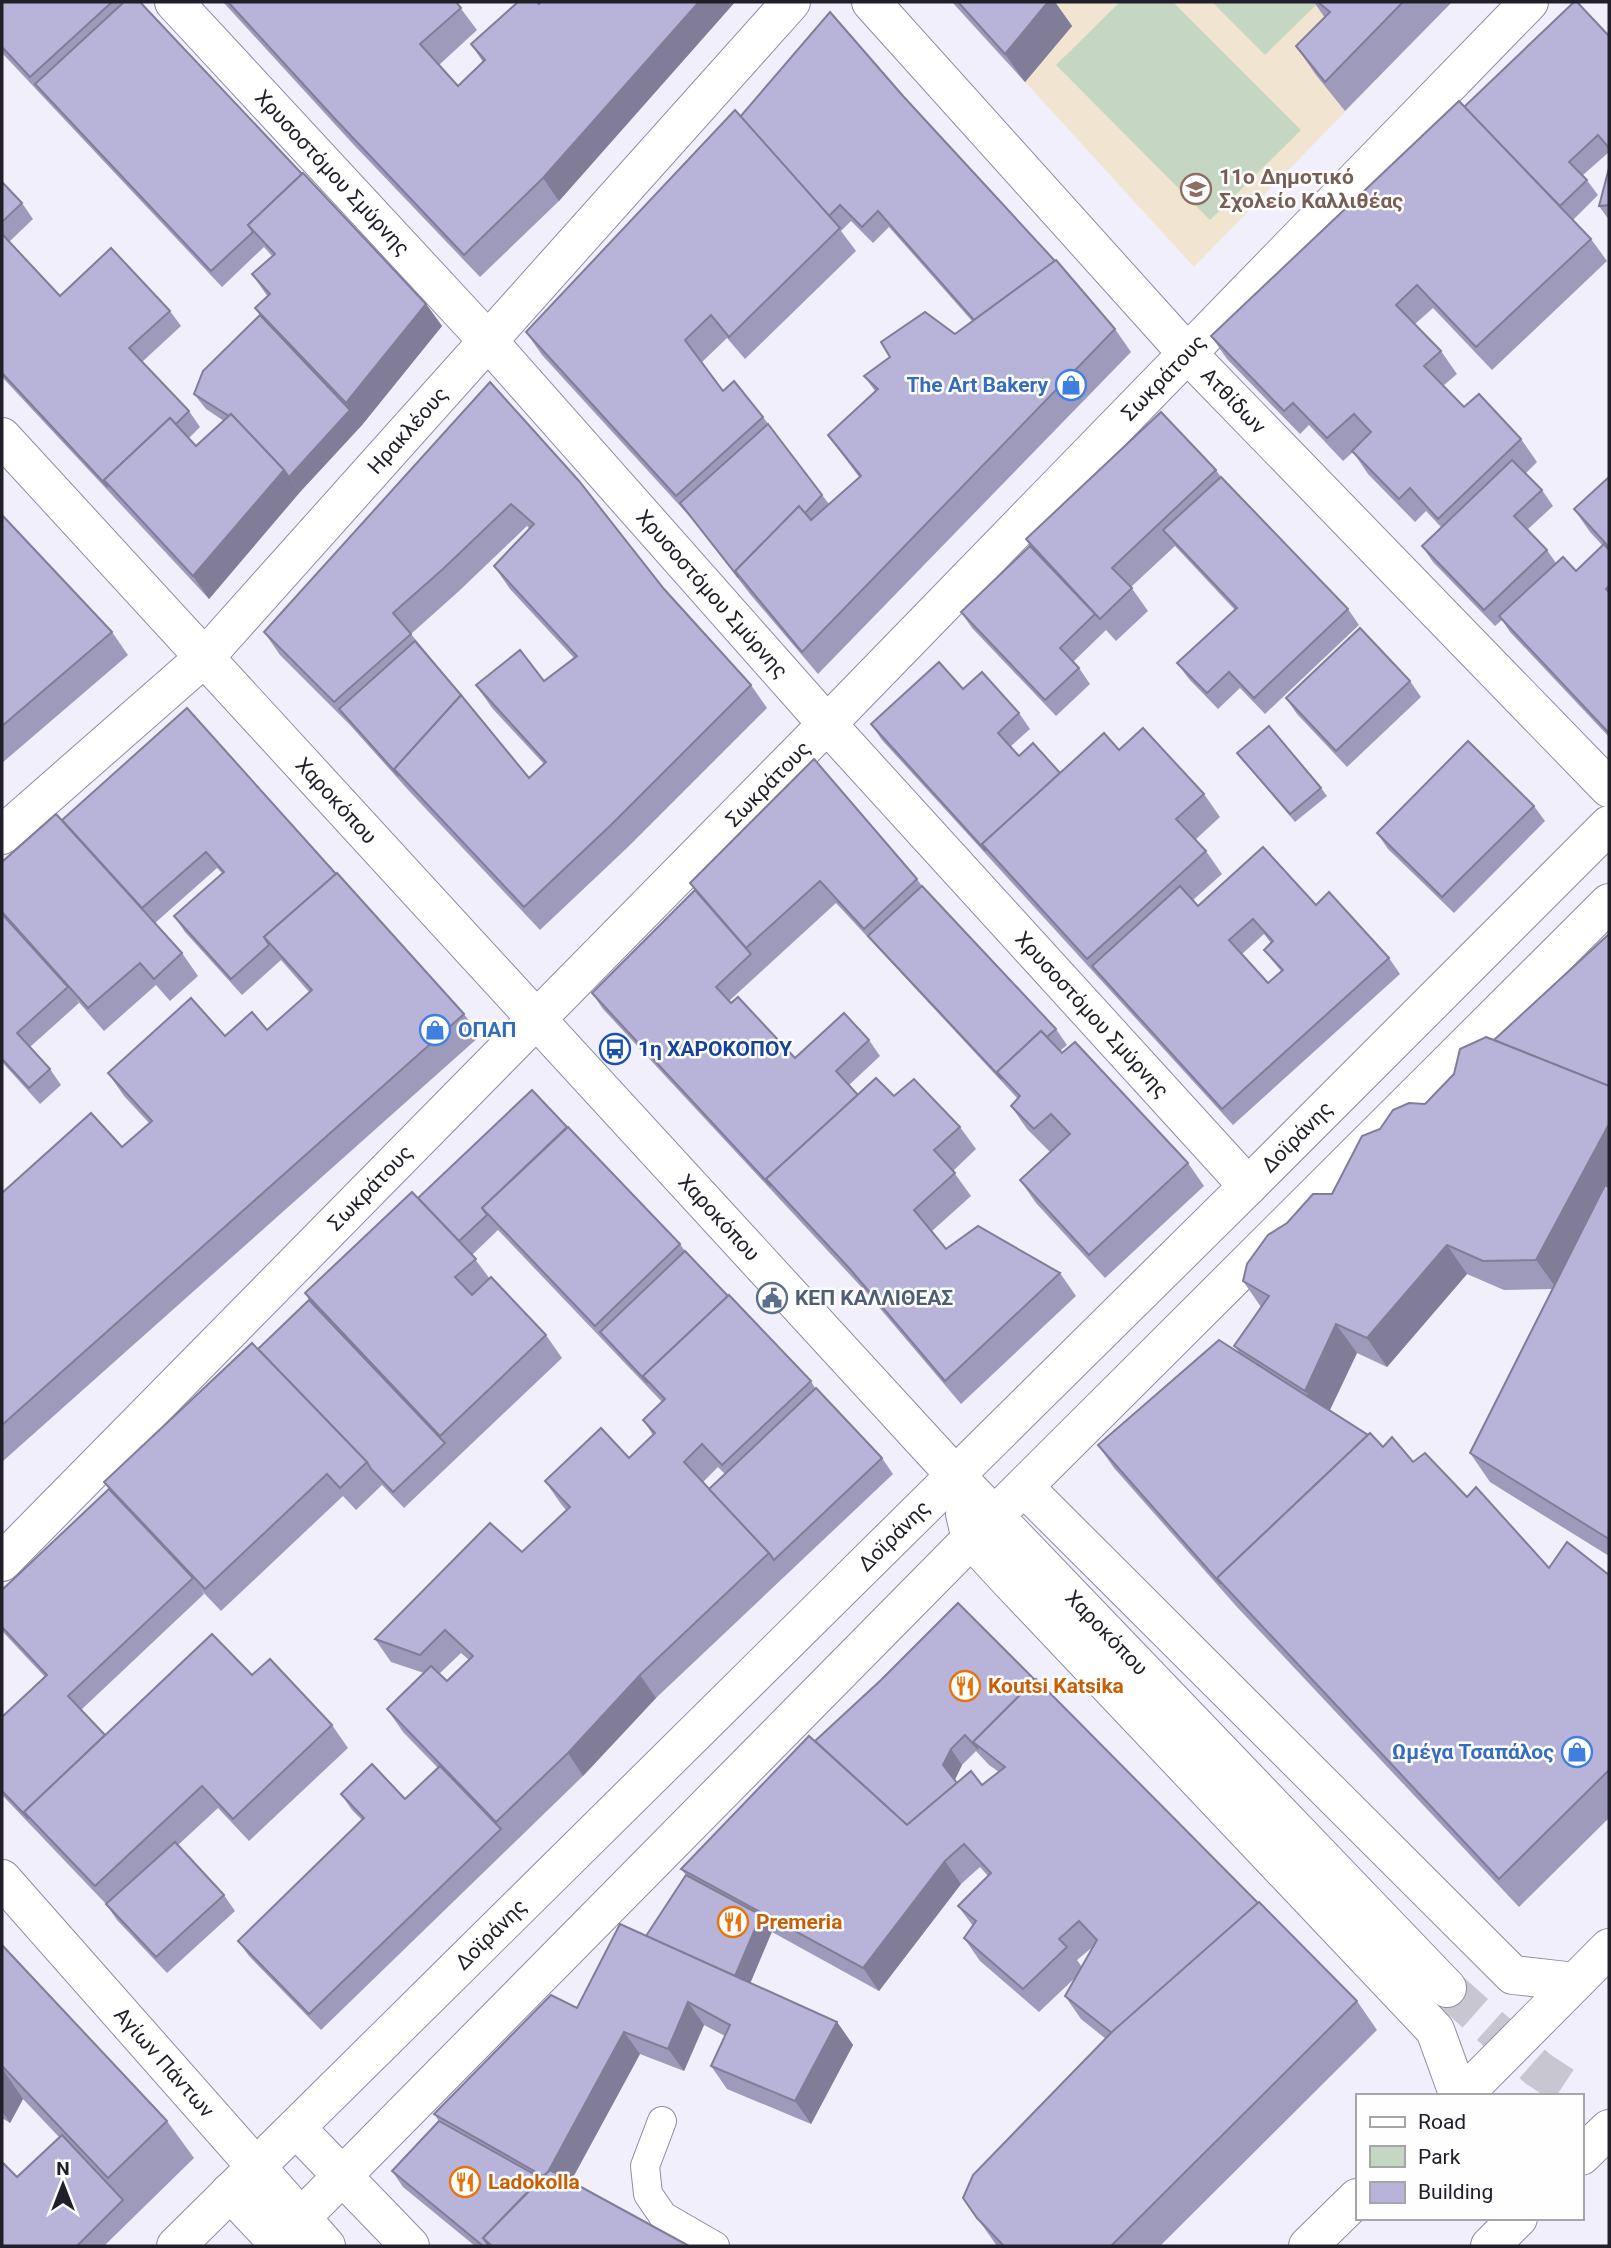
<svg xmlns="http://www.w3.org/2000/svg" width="1611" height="2248" viewBox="0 0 1611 2248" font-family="Roboto,sans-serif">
<rect width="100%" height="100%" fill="#f0effb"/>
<path fill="#f1e5d1" d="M952,2H1452L1194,267Z"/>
<g fill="#c5d7c2">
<path d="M1120,2H1173L1301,130L1210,220L1056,65Z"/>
<path d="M1212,2H1319L1265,55Z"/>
</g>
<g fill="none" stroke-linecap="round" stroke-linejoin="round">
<path stroke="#c7c6d1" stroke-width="38" stroke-dasharray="38 19" stroke-linecap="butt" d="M1447,1988L1538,2069L1579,2096"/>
<g stroke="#8e8ba6" stroke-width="30">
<path id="lane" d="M662,2121L645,2166L648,2194L663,2216L715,2246"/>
</g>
<g stroke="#8e8ba6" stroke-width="40">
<g id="street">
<path id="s1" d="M174,2L488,341L827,724L1248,1186"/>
<path id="s2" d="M871,2L1186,352L1609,788"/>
<path id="s3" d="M2,835L206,656L791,2"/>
<path d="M1024,1487L1513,1975L1575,1982"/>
<path d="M965,1514L971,1539L1008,1579L1435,2030L1459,2096"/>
<path id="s4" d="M2,1562L827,724L1529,2"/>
<path d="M296,2128L410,2246"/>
<path d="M230,2192L281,2246"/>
<path id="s5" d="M176,2246L1248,1186L1609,825"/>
<path d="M273,2246L971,1539L1609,903"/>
</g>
</g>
<g stroke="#8e8ba6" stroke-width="40">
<g id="secondary">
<path id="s6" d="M2,437L956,1476L1447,1988"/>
<path id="s7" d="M2,1879L326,2246"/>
<path d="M1462,2096L1609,1948"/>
<path d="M1308,2246L1357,2198"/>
</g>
</g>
<g stroke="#8e8ba6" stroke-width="40">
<g id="highway">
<path d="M1581,2156L1609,2129"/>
<path d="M1490,2246L1518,2218"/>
</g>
</g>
<use href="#lane" stroke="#fff" stroke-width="28"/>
<use href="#street" stroke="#fff" stroke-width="38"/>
<use href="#secondary" stroke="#fff" stroke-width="38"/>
<use href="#highway" stroke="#fff" stroke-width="38"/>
</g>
<g fill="#9e9abb" fill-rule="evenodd">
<path d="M2,2H140L426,304L442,326L362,425L300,492L209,599L2,377V182L22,203L33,219L9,242L60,296L170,311L181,326L142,362L189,411L200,427L189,438L196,446L224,421L206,409L194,394L260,315L255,308L268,297L252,274L272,256L264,247L222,287L2,53Z"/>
<path d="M223,2H456L477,30L439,65L458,86L483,62L471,44L541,2H735L559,201L480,277L353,144Z"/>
<path d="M952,2H1055L1072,26L1025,82Z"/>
<path d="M1314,2H1452L1345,111L1316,75L1296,46L1325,18Z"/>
<path d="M1609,36V152L1583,175L1598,195L1573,220L1591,239L1607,261L1492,370L1433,308L1415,324L1441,351L1457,374L1443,386L1464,407L1521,439L1537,462L1526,473L1542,490L1553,506L1527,530L1547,550L1556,563L1576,571L1603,546L1590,532L1574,509L1609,477V737L1510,632L1502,620L1495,626L1433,562L1422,546L1441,527L1426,511L1415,522L1368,474L1353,452L1343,461L1309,425L1300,434L1227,359L1211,336L1464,107Z"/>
<path d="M903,96L1115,329L1131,352L818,674L750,594L692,519L542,355L526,332L740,117ZM851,221L873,243L889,227L972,321L955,334L864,376L875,391L828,435L859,477L829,504L763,417L723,391L702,362L727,338L745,359L856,251L841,231Z"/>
<path d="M1609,168V220L1599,206Z"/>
<path d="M490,382L664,589L751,685L767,708L628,847L540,930L410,792L350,725L280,655L264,632ZM527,526L530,529L494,566L510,589L574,658L544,681L476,685L492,708L544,764L529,778L411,634L459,591Z"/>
<path d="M1216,470L1221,477L1348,609L1359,625L1265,714L1240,688L1218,709L1189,679L1177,663L1235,610L1175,546L1131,587L1148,611L1116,641L1106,630L1073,662L1079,668L1090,684L1056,716L972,628L961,612L1030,546L1026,539Z"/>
<path d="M2,515L112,632L128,655L2,763Z"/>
<path d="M1410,681L1421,697L1347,767L1297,714L1286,698Z"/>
<path d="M963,689L1019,713L1030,729L1010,747L1019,756L1060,773L1119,750L1204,794L1220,817L1195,840L1206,851L1222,874L1193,900L1198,906L1316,905L1389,958L1400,974L1233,1125L882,740L871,724ZM1264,934L1271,943L1264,950L1281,971L1268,983L1242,954Z"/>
<path d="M1237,753L1321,788L1327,796L1295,822Z"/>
<path d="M1534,806L1545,821L1454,913L1388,849L1377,833Z"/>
<path d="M62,820L336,874L464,1014L480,1036L2,1462V1193L122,1147L149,1123L124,1096L108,1073L225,1036L267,1030L309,992L281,960L242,995L185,932L174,916L222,873L217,868L155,923L182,953L198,976L170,1001L156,985L104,1031L76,999L79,1003L30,1047L50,1069L61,1085L40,1104L2,1062V862Z"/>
<path d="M917,879L922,886L1056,1029L1067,1045L1060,1051L1188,1163L1204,1186L1105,1278L1036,1203L1020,1180L1050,1152L1027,1129L1011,1106L1018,1099L836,903L729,1001L795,1058L869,1040L880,1056L849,1085L858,1095L894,1096L960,1127L976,1149L953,1171L971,1196L932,1231L946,1249L1060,1273L1076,1296L961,1404L866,1292L603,1009L592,993L695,890L690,883Z"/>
<path d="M1609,934V1556L1490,1482L1470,1453L1553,1289L1504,1290L1467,1274L1387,1367L1357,1353L1330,1410L1383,1447L1413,1462L1467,1497L1549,1568L1609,1575V1818L1519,1907L1237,1607L1114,1468L1098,1445L1239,1352L1234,1346L1261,1307L1243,1281L1332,1194L1380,1129L1425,1104Z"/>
<path d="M418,1198L680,1244L685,1251L811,1381L815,1388L882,1458L893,1474L656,1698L583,1776L321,2030L249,1956L238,1941L362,1820L352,1810L341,1794L405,1799L438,1768L403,1732L387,1709L424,1673L391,1662L375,1639L522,1552L566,1510L561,1504L545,1481L629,1458L653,1435L643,1420L662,1402L498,1230L472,1255L490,1279L546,1335L562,1358L404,1508L382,1485L356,1510L343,1496L221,1611L201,1590L204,1594L81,1710L105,1735L252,1675L332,1725L348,1748L249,1841L218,1808L178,1845L224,1895L235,1911L167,1973L117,1920L106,1904L2,1795V1717L45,1677L2,1631V1590L109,1489L104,1482L258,1349L309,1300L305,1293ZM718,1467L725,1474L709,1489L703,1482ZM461,1653L469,1660L447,1681L439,1674Z"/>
<path d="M881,1680L1258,1903L1357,2001L1377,2030L1160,2246H997L963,2198L1106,2039L1081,2019L1065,1996L1077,1976L1039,2012L980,1961L964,1938L973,1926L958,1906L988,1876L980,1867L961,1884L879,1991L772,1932L750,1983L837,2022L853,2045L811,2124L727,2089L711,2066L725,2036L704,2025L684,2071L640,2054L571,2181L689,2246H475L403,2187L392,2171L439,2121L434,2114L577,2008L646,1936L686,1875L681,1869ZM976,1751L989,1765L999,1772L982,1785L957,1783L955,1780L962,1765ZM1095,1945L1082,1967L1077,1960Z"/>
<path d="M2,1945L167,2121L194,2158L104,2246H2L17,2177L59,2137L23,2099L10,2123L2,2118Z"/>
</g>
<g fill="#817d98">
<path d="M699,2H735L559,201L543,178Z"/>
<path d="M1048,2H1055L1072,26L1025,82L1005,54Z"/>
<path d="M426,304L442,326L362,425L300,492L289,477L350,410L346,403Z"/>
<path d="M284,470L300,492L209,599L193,576Z"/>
<path d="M1609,1124V1190L1557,1289L1536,1260Z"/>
<path d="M1447,1245L1467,1274L1387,1367L1367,1338Z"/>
<path d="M1336,1324L1357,1353L1325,1420L1305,1391Z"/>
<path d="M640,1675L656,1698L583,1776L568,1753Z"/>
<path d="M951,1749L962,1765L954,1781L943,1765Z"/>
<path d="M945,1861L961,1884L879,1991L863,1968Z"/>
<path d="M761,1915L772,1931L745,1996L733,1980Z"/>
<path d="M688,2002L704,2025L684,2071L668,2049Z"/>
<path d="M837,2022L853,2045L811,2124L795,2101Z"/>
<path d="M624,2032L640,2054L565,2192L545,2177Z"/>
<path d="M2,2068L23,2099L10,2123L2,2111Z"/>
</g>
<g fill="#b8b3d9" stroke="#817d98" stroke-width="2" fill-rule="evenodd">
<path d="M2,2H112L30,77L2,47Z"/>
<path d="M124,2H140L302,174L248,225L253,232L211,271L35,84Z"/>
<path d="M228,2H456L461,8L420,44L458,86L485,60L471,44L518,2H537L539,4L541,2H699L543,178L464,255L337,121Z"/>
<path d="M958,2H1048L1005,54Z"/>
<path d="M1318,2H1403L1325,82L1296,46L1330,12Z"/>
<path d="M1574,2H1577L1609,36V148L1598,135L1569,162L1587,180L1560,206L1464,107Z"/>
<path d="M830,12L903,96L1055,261L974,320L878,211L862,227L840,205L829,216L740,117Z"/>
<path d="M1459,101L1591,239L1476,347L1417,285L1396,305L1441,351L1424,366L1464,407L1479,394L1521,439L1438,519L1410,488L1399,499L1352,451L1371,432L1354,414L1327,438L1293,403L1284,411L1211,336Z"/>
<path d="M735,110L840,228L729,337L711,315L685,340L723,391L734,381L763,417L676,496L526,332Z"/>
<path d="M1609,168V205L1599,206Z"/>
<path d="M303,173L426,304L346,403L255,308L270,294L252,274L275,254L248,225Z"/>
<path d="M2,182L22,203L2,222Z"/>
<path d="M2,234L60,296L111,248L170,311L129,348L189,411L176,424L170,418L104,480L108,487L2,373Z"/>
<path d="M1056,260L1115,329L802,652L735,571L799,506L811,520L861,476L828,435L878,389L864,376L890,357L881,342L925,312L955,334Z"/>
<path d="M260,315L350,410L289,477L284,470L231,414L229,416L194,394L203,371Z"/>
<path d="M490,382L579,481L664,589L751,685L612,824L524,907L394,769L461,695L529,778L546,762L476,685L520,650L544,681L577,656L494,566L534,524L511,504L443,569L393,613L411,634L334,702L264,632Z"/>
<path d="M1161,412L1216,470L1112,568L1132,588L1100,619L1026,539Z"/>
<path d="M231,414L284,470L193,576L104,480L170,418L196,446Z"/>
<path d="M768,424L822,495L805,513L799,506L735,571L739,578L680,503Z"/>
<path d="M1512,460L1542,490L1514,516L1547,550L1484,610L1422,546Z"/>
<path d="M1221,477L1348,609L1254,698L1229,672L1207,693L1177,663L1237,608L1163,530Z"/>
<path d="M1609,477V547L1574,509Z"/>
<path d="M2,515L112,632L2,726Z"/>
<path d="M1604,544L1609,550V586L1606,589L1609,592V731L1608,732L1499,616L1563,557L1576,571Z"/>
<path d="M1030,546L1095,614L1060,648L1079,668L1045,700L961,612Z"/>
<path d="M1360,628L1410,681L1336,751L1286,698Z"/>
<path d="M415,641L461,695L394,769L399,776L339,709Z"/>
<path d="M939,662L963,689L982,672L1019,713L998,733L1019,756L1033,743L1060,773L982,844L986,851L871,724Z"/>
<path d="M187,708L336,874L264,937L269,945L231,979L174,916L224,872L206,852L142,908L62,820Z"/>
<path d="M1269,726L1321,788L1290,814L1237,753Z"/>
<path d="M1143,728L1204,794L1176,819L1206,851L1087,959L982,844L1104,733L1119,750Z"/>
<path d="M1468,741L1534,806L1442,897L1377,833Z"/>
<path d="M814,759L917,879L864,929L820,881L746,948L690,883Z"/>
<path d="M56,814L182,953L154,979L140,963L88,1008L2,912V862Z"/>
<path d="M1263,847L1316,905L1329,892L1389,958L1222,1109L1092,966L1180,886L1198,906ZM1253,919L1273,941L1264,950L1283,970L1268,983L1229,940Z"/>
<path d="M337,873L464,1014L2,1425V1193L91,1113L122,1147L152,1121L108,1073L191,998L225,1036L252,1012L267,1030L312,990L264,937Z"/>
<path d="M922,886L1056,1029L1047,1037L1041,1031L997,1072L1002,1079L868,936Z"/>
<path d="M695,890L751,954L716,987L731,1003L738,997L795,1058L844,1013L869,1040L836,1071L858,1095L766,1179L771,1186L592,993Z"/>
<path d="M2,914L68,987L17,1033L50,1069L29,1088L2,1059Z"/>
<path d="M1609,934V1086L1494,1040Z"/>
<path d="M1041,1031L1062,1053L1075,1042L1188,1163L1089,1255L1020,1180L1070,1134L1051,1114L1034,1129L1011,1106L1020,1096L997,1072Z"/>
<path d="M1486,1037L1609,1086V1124L1536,1260L1483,1261L1447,1245L1367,1338L1336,1324L1305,1391L1234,1346L1269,1296L1243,1281L1247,1264L1268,1235L1287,1223L1313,1194H1332L1362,1136L1380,1129L1393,1110L1409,1103L1425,1104L1454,1074L1460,1049Z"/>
<path d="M876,1078L894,1096L914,1079L960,1127L934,1150L955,1173L914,1210L946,1249L978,1226L1060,1273L945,1381L850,1269L766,1179Z"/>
<path d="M532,1090L567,1127L482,1208L487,1215L459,1241L418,1198Z"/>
<path d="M568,1127L680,1244L595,1326L482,1208Z"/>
<path d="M1605,1185L1609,1187V1539L1470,1453Z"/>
<path d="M412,1192L476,1259L455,1277L472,1295L491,1277L546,1335L440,1436L305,1293Z"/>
<path d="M685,1251L728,1296L643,1376L648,1383L600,1332Z"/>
<path d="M729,1295L811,1381L722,1465L702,1444L684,1462L769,1553L640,1675L568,1753L496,1822L387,1709L431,1666L447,1681L473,1656L445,1630L420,1655L375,1639L490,1523L522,1552L570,1507L545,1481L601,1428L629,1458L655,1433L643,1420L665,1399L643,1376Z"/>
<path d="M309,1300L445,1443L393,1492L371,1469L367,1462L258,1349Z"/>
<path d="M1219,1340L1368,1435L1217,1578L1221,1584L1098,1445Z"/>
<path d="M252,1343L367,1462L340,1488L327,1474L205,1589L104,1482Z"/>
<path d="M816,1388L882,1458L774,1560L769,1553L709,1489Z"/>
<path d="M1370,1433L1383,1447L1392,1437L1413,1462L1425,1453L1467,1497L1476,1487L1549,1568L1567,1542L1609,1575V1770L1499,1879L1217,1578Z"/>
<path d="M109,1489L193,1578L68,1696L105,1735L24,1812L29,1819L2,1791V1717L47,1675L2,1627V1590Z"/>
<path d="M958,1603L1035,1680L973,1742L978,1749L965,1735L951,1749L943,1765L957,1783L907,1825L815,1741L881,1680Z"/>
<path d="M212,1634L252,1675L270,1659L332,1725L233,1819L202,1786L95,1886L24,1812Z"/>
<path d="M1036,1679L1258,1903L1112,2033L1065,1996L1097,1940L1079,1921L1059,1939L1067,1947L1023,1989L964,1938L976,1921L958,1906L991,1873L964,1844L945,1861L863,1968L681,1869L809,1736L907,1825L971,1771L982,1785L1005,1767L973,1742Z"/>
<path d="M372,1764L405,1799L440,1766L501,1829L309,2014L238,1941L364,1818L341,1794Z"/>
<path d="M175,1842L224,1895L156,1957L106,1904Z"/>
<path d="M686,1875L761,1915L735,1976L646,1936Z"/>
<path d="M1259,1902L1357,2001L1111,2246H1004L977,2218L963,2198L973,2175L1113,2031Z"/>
<path d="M620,1924L837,2022L795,2101L711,2066L730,2025L688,2002L668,2049L624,2032L548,2172L543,2176L434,2114L551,1995L577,2008Z"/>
<path d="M2,1945L167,2121L108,2178L2,2066Z"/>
<path d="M439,2121L541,2178L483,2238L489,2246H483L392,2171Z"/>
<path d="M62,2135L123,2200L77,2246H2V2165L3,2163L17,2177Z"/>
<path d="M550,2170L689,2246H492L483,2238Z"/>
</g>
<defs>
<g id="school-ring" transform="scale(1.575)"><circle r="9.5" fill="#fefefe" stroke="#8d6e63" stroke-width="1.5"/><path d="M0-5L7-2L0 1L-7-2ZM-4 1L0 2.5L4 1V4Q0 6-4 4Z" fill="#8d6e63"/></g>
<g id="shop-ring" transform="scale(1.575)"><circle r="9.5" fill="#fefefe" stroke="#3f7fe0" stroke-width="1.5"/><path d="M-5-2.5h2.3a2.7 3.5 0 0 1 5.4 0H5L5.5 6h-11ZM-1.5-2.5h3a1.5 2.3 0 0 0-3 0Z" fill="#3f7fe0"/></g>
<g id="bus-ring" transform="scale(1.575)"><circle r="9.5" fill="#fefefe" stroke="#1a4fb4" stroke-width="1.5"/><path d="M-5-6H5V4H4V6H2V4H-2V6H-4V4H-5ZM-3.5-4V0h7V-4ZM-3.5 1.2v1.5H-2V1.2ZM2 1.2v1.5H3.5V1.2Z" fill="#1a4fb4"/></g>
<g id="civic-ring" transform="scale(1.575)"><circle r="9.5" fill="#fefefe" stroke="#5c6f8a" stroke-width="1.5"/><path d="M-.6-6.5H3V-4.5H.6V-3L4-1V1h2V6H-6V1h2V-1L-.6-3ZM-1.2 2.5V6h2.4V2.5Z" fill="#5c6f8a"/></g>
<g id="restaurant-ring" transform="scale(1.575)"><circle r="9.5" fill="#fefefe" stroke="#e8710a" stroke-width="1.5"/><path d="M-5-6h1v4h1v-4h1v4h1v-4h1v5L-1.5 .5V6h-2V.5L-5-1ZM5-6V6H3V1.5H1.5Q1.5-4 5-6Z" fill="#e8710a"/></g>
</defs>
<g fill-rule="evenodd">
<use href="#school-ring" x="1196" y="189"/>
<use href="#shop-ring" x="1071" y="385"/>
<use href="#shop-ring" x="435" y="1030"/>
<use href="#bus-ring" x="615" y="1049"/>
<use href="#civic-ring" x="772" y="1298"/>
<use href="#restaurant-ring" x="965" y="1686"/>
<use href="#shop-ring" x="1577" y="1752"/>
<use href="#restaurant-ring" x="733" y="1922"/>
<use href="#restaurant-ring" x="465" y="2182"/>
</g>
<g text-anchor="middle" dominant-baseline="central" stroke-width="5" stroke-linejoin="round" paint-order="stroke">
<g font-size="21" fill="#21202a" stroke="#fefefe">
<text stroke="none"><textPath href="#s1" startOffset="233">Χρυσοστόμου Σμύρνης</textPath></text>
<text stroke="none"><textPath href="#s4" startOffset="1659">Σωκράτους</textPath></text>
<text stroke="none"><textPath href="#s2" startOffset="539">Ατθίδων</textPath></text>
<text stroke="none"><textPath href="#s3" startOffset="574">Ηρακλέους</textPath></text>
<text stroke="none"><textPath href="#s1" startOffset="800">Χρυσοστόμου Σμύρνης</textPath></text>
<text stroke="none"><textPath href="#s4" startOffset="1092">Σωκράτους</textPath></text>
<text stroke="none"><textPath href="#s6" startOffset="494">Χαροκόπου</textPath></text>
<text stroke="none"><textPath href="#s1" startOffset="1367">Χρυσοστόμου Σμύρνης</textPath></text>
<text stroke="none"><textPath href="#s5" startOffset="1577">Δοϊράνης</textPath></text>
<text stroke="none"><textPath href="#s4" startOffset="525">Σωκράτους</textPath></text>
<text stroke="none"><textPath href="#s6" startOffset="1060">Χαροκόπου</textPath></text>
<text stroke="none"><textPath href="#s5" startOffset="1010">Δοϊράνης</textPath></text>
<text stroke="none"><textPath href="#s6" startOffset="1628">Χαροκόπου</textPath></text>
<text stroke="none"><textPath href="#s5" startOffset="443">Δοϊράνης</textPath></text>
<text stroke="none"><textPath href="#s7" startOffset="245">Αγίων Πάντων</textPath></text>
</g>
<g font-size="21" font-weight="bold" fill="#785e54" stroke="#fefefe" text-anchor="start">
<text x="1219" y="177">11ο Δημοτικό<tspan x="1219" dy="24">Σχολείο Καλλιθέας</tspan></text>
</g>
<g font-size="21" font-weight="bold" fill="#366cbe" stroke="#fefefe" text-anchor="end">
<text x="1048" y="385">The Art Bakery</text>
<text x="458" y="1030" text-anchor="start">ΟΠΑΠ</text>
<text x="1554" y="1752">Ωμέγα Τσαπάλος</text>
</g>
<g font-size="21" font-weight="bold" fill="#164399" stroke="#fefefe" text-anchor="start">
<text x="638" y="1049">1η ΧΑΡΟΚΟΠΟΥ</text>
</g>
<g font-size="21" font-weight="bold" fill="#4e5e75" stroke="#fefefe" text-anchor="start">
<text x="795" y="1298">ΚΕΠ ΚΑΛΛΙΘΕΑΣ</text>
</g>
<g font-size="21" font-weight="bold" fill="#c56008" stroke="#fefefe" text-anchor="start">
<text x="988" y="1686">Koutsi Katsika</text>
<text x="756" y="1922">Premeria</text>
<text x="488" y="2182">Ladokolla</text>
</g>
</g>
<rect width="1611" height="2248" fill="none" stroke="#21202a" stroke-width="7"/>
<rect x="1356" y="2094" width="228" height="126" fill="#fefefe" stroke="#a6a5a9" stroke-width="2"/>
<rect x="1370" y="2117" width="35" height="10" fill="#ffffff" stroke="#a6a5a9" stroke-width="2"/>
<text x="1418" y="2129" font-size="21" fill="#21202a">Road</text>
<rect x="1370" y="2146" width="35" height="21" fill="#c5d7c2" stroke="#a6a5a9" stroke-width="2"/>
<text x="1418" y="2164" font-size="21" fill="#21202a">Park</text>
<rect x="1370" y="2182" width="35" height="21" fill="#b8b3d9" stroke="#a6a5a9" stroke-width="2"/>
<text x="1418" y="2199" font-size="21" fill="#21202a">Building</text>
<g transform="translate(63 2185)" stroke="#fefefe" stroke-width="5" paint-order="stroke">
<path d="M0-5L12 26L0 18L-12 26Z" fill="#21202a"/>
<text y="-10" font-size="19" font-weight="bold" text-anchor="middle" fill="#21202a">N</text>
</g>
</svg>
